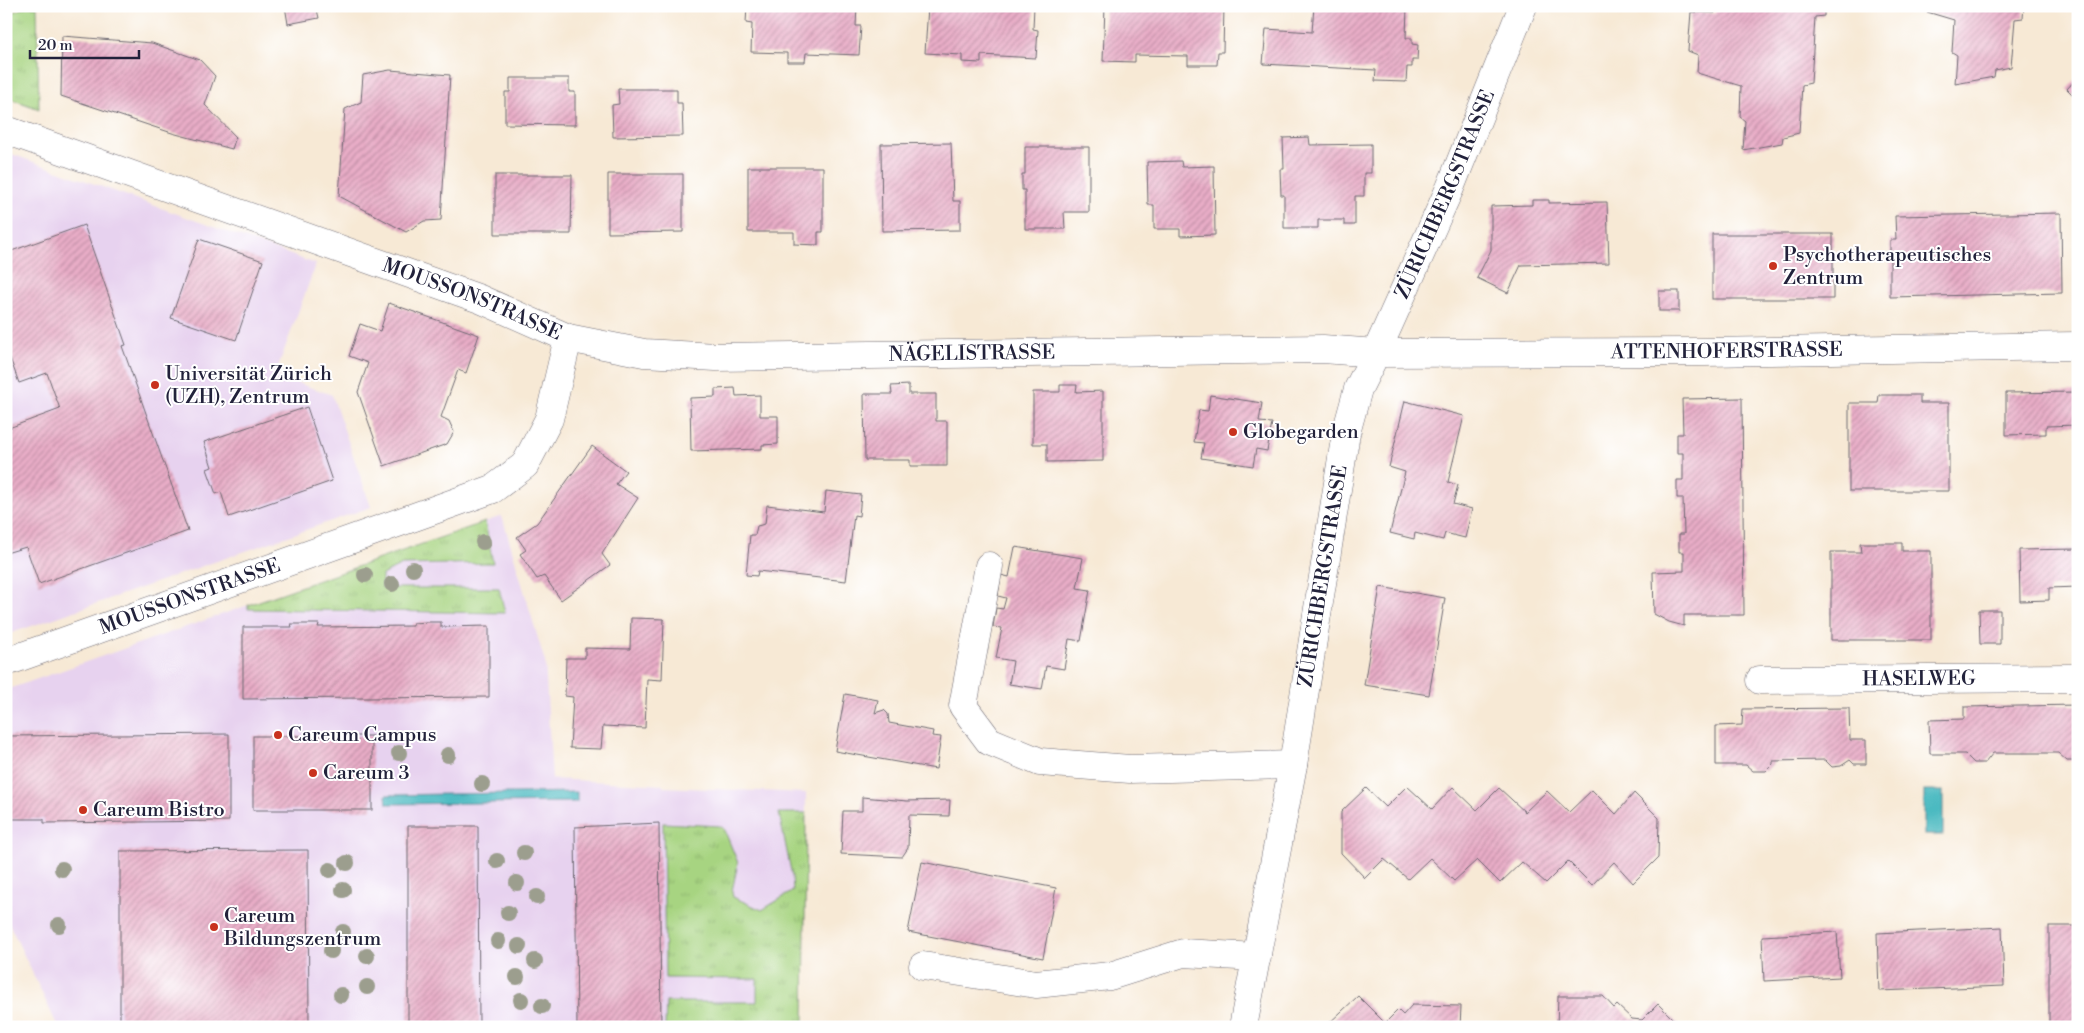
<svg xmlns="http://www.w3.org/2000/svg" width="2084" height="1033" viewBox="0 0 2084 1033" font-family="'Libre Bodoni',serif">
<defs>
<pattern id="grass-tufts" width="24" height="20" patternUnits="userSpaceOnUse" patternTransform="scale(1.25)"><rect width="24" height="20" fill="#a7d481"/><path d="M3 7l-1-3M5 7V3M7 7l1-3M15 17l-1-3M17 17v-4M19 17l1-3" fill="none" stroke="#8fb670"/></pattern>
<pattern id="building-hatch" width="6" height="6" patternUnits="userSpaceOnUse" patternTransform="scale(1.25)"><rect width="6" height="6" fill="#e9adc7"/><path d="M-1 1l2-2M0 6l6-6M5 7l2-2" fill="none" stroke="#bc8ca3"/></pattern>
</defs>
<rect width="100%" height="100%" fill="#fff"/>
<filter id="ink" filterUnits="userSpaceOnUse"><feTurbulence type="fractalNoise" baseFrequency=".02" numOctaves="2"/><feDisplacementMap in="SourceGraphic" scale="10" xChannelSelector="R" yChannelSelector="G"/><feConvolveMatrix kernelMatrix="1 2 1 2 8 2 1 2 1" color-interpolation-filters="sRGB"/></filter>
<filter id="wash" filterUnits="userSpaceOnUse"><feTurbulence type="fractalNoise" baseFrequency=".0096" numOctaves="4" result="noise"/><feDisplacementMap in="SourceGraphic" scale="20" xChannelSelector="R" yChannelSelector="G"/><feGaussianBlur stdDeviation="1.12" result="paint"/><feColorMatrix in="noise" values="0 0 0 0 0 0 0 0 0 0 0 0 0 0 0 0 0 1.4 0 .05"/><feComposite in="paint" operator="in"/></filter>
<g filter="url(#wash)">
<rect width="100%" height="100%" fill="#f7e9d5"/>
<g fill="#e7d2ef">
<path d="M6,152L316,264L275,375L332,395L371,507L6,635Z"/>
<path d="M502,516L545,662L552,779L663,785V787L806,793L804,1027H58L6,917V690Z"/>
</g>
<g fill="url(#grass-tufts)" stroke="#647b5e">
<path d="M28,6H37L39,109L6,97V15Z"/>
<path d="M485,522L493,563L402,565L382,575V588H499L505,613L248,609V605Z"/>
<path d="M779,813H806L804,1027H665L666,1002H757V979L665,978L663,823L720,826L724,829L738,863L732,891L733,897L762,910L793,891L792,876Z"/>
</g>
<g fill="#4bbac1" stroke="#366e7e">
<rect x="1924" y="791" width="19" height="44"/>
<path d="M577,792V802L387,804L386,795Z"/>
</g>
<g id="blocks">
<g fill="url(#building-hatch)">
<path d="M285,6H316L319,18L288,24Z"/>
<path d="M747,6H857L856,26H861L859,55L806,53L805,62H787V53L751,52L752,24L746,23Z"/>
<path d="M928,6H1034L1033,29L1038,30L1036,58L981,55V63L962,62V55L925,53Z"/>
<path d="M1105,6H1224L1223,52H1218L1217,65H1188V56L1135,55V62L1103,61Z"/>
<path d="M1314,6H1407L1406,38H1412V44L1418,45L1417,60H1412V67H1407L1406,82L1375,81L1376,70L1263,64L1266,29L1312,32Z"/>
<path d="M1715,6L1759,9L1760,6H1824V16L1815,17L1811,83L1802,85L1799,133L1783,137L1782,143L1743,150L1745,121L1740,117L1741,86L1697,73L1698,55L1688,51L1691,12L1715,13Z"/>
<path d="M1907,6H2024L2023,18L2015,19L2011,67L1995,70L1994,77L1955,84L1957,55L1952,52L1954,20Z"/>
<path d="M62,36L152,43L200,60L215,76L205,105L236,137L232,149L172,133L61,96Z"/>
<path d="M390,70L450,75L441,220L424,221L406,232L339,196L345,109L361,102L363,75Z"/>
<path d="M2078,77V100L2067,89Z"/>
<path d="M510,78H569V92H575V125L505,124V92H510Z"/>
<path d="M618,89H677V103H682L683,136L613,137L612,105L619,104Z"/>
<path d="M1309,137L1310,145L1371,144V173H1364V196H1355V225H1344V220H1318V228H1284V195H1281L1280,169H1284L1283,138Z"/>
<path d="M951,143L953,201H960V230L882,231L881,144Z"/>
<path d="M1025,147H1089V212H1064L1065,229H1025V190H1022V174H1025Z"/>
<path d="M1181,161L1182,167L1214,166L1215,235L1180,236V229H1154V205H1148L1147,162Z"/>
<path d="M748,167H823V232H818V245L794,244V232H748Z"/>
<path d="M608,174H683V232L608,233Z"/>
<path d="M495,175H572L571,234H495Z"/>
<path d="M1532,200H1549V203L1607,202L1609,263L1521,265L1508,293L1477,278L1491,250V206L1532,205Z"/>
<path d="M2061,213L2062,293L1890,297V240H1896L1895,216Z"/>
<path d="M84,225L126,345L122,346L188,531L39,584L26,547L6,553V429L60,409L47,373L19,383L6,347V253Z"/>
<rect x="1712" y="234" width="121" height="65"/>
<path d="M199,239L263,261L236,340L171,318Z"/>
<rect x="1659" y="291" width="20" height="20"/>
<path d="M389,303L479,335L466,373L458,370L441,417L449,421L454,432L447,444L384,466L358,392L368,363L349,356L360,324L380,331Z"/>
<path d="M909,385V394H936V421H947V466H910V460H865L864,394H892L891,386Z"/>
<path d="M1060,385H1077L1076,392L1103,391V461L1047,462V444H1033V392H1060Z"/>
<path d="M735,388L736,396L760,395V416H778V444L762,445V449L691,451L690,398L715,397V389Z"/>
<path d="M2078,392V425L2046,426V434L2006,435V393Z"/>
<path d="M1210,395L1262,403L1259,422L1272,423L1267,451L1256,449L1253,466L1201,458L1204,443L1194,442L1199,410L1208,411Z"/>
<path d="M1879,395H1920V403H1949V491H1849V403H1878Z"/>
<path d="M1742,398L1744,615H1684V626L1669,622L1654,614L1653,572L1684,571V552H1679V534H1684L1683,498H1677V480H1683V453H1677V434H1683L1682,399Z"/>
<path d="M1405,401L1464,416L1448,482L1458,485L1453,504L1472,509L1465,538L1445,533L1443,540L1415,533L1414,539L1390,533L1405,472L1389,467Z"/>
<path d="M307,407L332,481L229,517L221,492L216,494L207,469L212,467L204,442Z"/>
<path d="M592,446L626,471L616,484L638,498L602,554L610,565L561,600L544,576L537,579L520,554L526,550L517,537L537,523Z"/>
<path d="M826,491L861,495L859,516L854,515L846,581L758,571L757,576L746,575L750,535H755L757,526L765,524L767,505L824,512Z"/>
<path d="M1860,543H1902V551H1931V640H1831V552H1861Z"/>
<path d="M1015,547L1083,558L1077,588L1090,590L1081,641L1069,639L1064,669L1046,666L1042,689L1009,684L1013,661L996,658L1002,628L993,627L996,608L1003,609L1006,598L998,596L1001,575L1009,577Z"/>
<path d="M2078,549V587L2049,588V600L2020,601L2019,550Z"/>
<path d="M1380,587L1445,598L1429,695L1364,685Z"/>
<path d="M1979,610H2000V644H1980Z"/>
<path d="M631,618L664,619L662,680L647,679L645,728L603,726L601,749L570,748L573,697L565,696L566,658H585V648L630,649Z"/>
<path d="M427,622H441V627L489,626V697L243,699V627H292L291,624H319L318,627L413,626V623Z"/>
<path d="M845,694L878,700L875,713L884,710L888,714L889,723L933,731L932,736L941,737L936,769L835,751Z"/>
<path d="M2078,705V761H2067L2058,753H1993L1985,763H1974L1965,754H1930L1929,720L1964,719V707Z"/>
<path d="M1849,708L1850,740H1866V764H1854L1850,760L1841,766L1832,767L1825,760L1773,761V764L1766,771H1753L1746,765H1716V726L1742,725L1743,709Z"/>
<path d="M229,734V821L44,823V819H6V736Z"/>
<rect x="253" y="736" width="119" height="74"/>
<path d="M1407,786L1432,809L1453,787L1477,810L1499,788L1525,812L1547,791L1569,812L1592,790L1616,814L1634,793L1659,818L1658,858L1633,883L1614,862L1592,885L1568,861L1546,883L1522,862L1500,883L1477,860L1454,881L1430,858L1408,879L1384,859L1365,878L1341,853V812L1366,788L1386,807Z"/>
<path d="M862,797L907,801L950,800L949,816L909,815L908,848L902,857L841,854L843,811H862Z"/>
<path d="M659,823L661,1027H577L575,827Z"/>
<path d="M408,826H478L479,1027H408Z"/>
<path d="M308,850L309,1027H125V1020H120V851Z"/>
<path d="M922,862L1056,888L1043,958L908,932Z"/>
<rect x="2049" y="926" width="29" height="101"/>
<path d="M2002,927L2004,986L1879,991L1877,933Z"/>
<path d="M1837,932L1840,977L1764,981L1762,936Z"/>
<path d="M1358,996L1385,1023L1398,1010L1403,1015L1412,1005L1461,1006L1460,1027H1325Z"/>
<path d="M1558,996H1603L1614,1008L1617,1005L1632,1019L1642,1020L1658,1004L1681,1027H1557Z"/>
</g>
</g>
</g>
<g filter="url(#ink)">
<use href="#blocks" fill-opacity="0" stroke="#6d6871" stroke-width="1"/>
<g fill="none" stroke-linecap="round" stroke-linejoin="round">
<g stroke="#6d6871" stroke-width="29">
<g id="minor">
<path id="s1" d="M6,130L480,299L568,338L644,353L716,357L1323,349L1376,353L1705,352L2078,346"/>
<path d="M989,566L963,706L989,741L1040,762L1130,769L1293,765"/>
<path id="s2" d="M6,662L493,489L525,465L549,419L568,338"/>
<path id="s3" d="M1760,680L2078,678"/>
<path d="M923,966L1036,984L1110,976L1183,953L1257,957"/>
<path id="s4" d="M1243,1027L1293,765L1346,433L1358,389L1376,353L1450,188L1523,6"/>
</g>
</g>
<use href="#minor" stroke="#fff" stroke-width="28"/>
<path stroke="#22223b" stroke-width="1" d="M6,1020L9,1027"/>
</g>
<g fill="#9c9e8e">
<circle cx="483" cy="542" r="8"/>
<circle cx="413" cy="569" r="8"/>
<circle cx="365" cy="575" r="8"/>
<circle cx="392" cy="584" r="8"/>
<circle cx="399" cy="753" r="8"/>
<circle cx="448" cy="755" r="8"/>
<circle cx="482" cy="784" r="8"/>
<circle cx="524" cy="853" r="8"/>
<circle cx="497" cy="861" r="8"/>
<circle cx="347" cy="863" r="8"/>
<circle cx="62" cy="869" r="8"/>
<circle cx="330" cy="870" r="8"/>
<circle cx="517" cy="883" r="8"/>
<circle cx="343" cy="890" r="8"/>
<circle cx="537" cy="897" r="8"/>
<circle cx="508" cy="913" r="8"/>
<circle cx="59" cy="925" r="8"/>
<circle cx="343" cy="932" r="8"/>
<circle cx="498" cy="941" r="8"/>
<circle cx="519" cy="946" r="8"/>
<circle cx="331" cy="951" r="8"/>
<circle cx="367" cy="956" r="8"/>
<circle cx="535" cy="961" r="8"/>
<circle cx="517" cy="977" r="8"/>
<circle cx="367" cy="987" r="8"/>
<circle cx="341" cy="995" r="8"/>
<circle cx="521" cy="1000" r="8"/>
<circle cx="542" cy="1006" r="8"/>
</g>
</g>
<g fill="#c8321e" stroke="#fff" stroke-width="2">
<circle cx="1773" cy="266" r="5"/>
<circle cx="155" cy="385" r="5"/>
<circle cx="1233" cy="432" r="5"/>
<circle cx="278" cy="735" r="5"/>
<circle cx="313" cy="773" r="5"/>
<circle cx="83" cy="810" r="5"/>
<circle cx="214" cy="927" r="5"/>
</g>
<g text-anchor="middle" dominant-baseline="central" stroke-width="4" stroke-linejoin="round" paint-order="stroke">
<g font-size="20" fill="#22223b" stroke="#fff">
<text stroke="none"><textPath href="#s4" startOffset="862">ZÜRICHBERGSTRASSE</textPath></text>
<text stroke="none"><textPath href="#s1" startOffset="496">MOUSSONSTRASSE</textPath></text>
<text stroke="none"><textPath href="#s1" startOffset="1760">ATTENHOFERSTRASSE</textPath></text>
<text stroke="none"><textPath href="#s1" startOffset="1005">NÄGELISTRASSE</textPath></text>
<text stroke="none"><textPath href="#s4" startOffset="458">ZÜRICHBERGSTRASSE</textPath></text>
<text stroke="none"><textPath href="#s2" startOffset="195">MOUSSONSTRASSE</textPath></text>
<text stroke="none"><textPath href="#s3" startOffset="159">HASELWEG</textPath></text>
</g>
<g font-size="20" fill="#22223b" stroke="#fff" text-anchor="start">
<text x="1783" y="255">Psychotherapeutisches<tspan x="1783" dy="23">Zentrum</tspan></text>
<text x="165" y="374">Universität Zürich<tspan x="165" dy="23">(UZH), Zentrum</tspan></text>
<text x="1243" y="432">Globegarden</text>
<text x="288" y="735">Careum Campus</text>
<text x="323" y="773">Careum 3</text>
<text x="93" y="810">Careum Bistro</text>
<text x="224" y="916">Careum<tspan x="224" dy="23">Bildungszentrum</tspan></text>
</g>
</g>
<rect width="2084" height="1033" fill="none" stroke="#fff" stroke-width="25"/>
<path d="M30 50v8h109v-8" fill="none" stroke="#22223b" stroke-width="2.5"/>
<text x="38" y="50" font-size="15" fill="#22223b" stroke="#ffffff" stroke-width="4" paint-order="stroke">20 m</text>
</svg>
